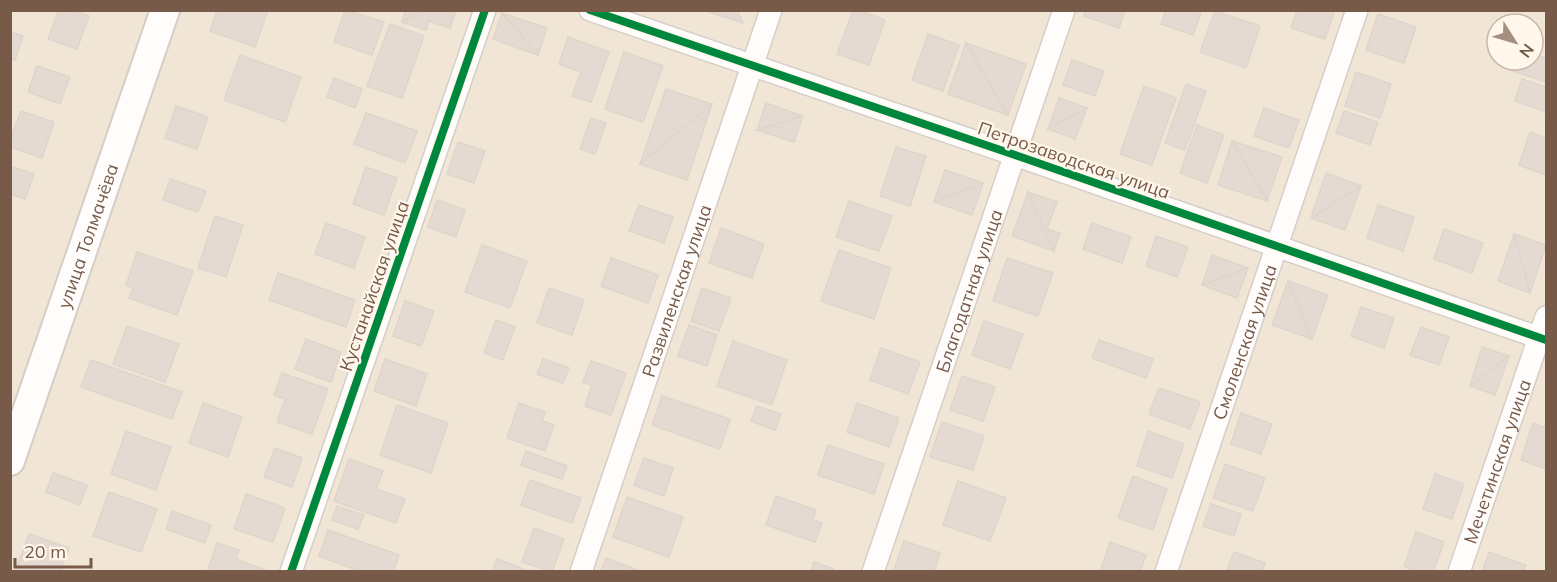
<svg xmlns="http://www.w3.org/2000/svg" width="1557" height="582" viewBox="0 0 1557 582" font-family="Mulish,sans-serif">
<rect width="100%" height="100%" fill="#f7f2e9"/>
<path fill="#f1e5d6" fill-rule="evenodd" d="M11,11H1546V571H11ZM1497,24H1533V60H1497Z"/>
<g fill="#e4dad1" stroke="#e0d5cb" stroke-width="1.5">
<path d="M59,10H73L89,16L77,49L48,39Z"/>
<path d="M217,10H268L255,47L210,31Z"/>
<path d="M345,10L384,22L372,55L334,42Z"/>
<path d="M406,10H426L402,22Z"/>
<path d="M426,10H456L450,28L429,21L426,30L402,22Z"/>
<path d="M710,10H737L743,23L709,12Z"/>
<path d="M853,10H859L885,20L869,65L837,54Z"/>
<path d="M1086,10H1125L1119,28L1084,16Z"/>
<path d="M1166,10H1202L1193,35L1161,24Z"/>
<path d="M1297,10H1335L1325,39L1291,28Z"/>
<path d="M1215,11L1260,26L1246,68L1200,52Z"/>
<path d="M502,13L547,28L538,55Z"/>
<path d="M502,13L538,55L493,39Z"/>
<path d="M1378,14L1416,27L1404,63L1366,50Z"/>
<path d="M390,24L424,36L402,98L367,86Z"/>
<path d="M10,32L23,36L15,60L10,59Z"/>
<path d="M928,34L959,45L943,91L912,80Z"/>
<path d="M568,37L609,52L591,102L572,96L581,72L559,64Z"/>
<path d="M966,43L1008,115L948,94Z"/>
<path d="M966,43L1026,64L1008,115Z"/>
<path d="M624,52L663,66L643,122L605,109Z"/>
<path d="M1533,54L1546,58V82L1507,69L1510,60H1533Z"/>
<path d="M240,55L301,77L285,122L224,100Z"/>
<path d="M1072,60L1104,71L1095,96L1063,85Z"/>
<path d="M37,66L70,77L60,104L28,92Z"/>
<path d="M1356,72L1391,84L1380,118L1345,106Z"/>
<path d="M334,78L362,89L355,108L327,97Z"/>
<path d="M1522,79L1546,87V112L1515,101Z"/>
<path d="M1186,84L1206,91L1185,150L1165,143Z"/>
<path d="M1144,86L1176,98L1152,165L1120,154Z"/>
<path d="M666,89L712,104L640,164Z"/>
<path d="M1059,98L1087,108L1048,129Z"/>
<path d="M766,103L803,116L757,130Z"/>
<path d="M712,104L687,180L640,164Z"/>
<path d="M176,106L208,117L197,149L165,138Z"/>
<path d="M1087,108L1075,139L1048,129Z"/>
<path d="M1264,108L1299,120L1289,148L1254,136Z"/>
<path d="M21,111L54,122L42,158L10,147V140Z"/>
<path d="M1344,111L1378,122L1370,145L1336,133Z"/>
<path d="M366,113L417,131L405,163L354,144Z"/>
<path d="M803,116L794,142L757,130Z"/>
<path d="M591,118L606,123L595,154L580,149Z"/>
<path d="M1197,125L1224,135L1207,183L1180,173Z"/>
<path d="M1530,132L1546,138V175L1519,165Z"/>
<path d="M1232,141L1282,157L1267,201Z"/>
<path d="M1232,141L1267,201L1218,185Z"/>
<path d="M458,142L485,151L474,183L447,174Z"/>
<path d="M896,147L926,156L910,206L880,196Z"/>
<path d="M10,166L34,174L25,199L10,194Z"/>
<path d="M366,167L397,178L384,215L353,204Z"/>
<path d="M945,170L983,183L934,202Z"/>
<path d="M1326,173L1361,186L1311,218Z"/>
<path d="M170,179L206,191L198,212L163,200Z"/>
<path d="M983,183L972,215L934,202Z"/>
<path d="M1361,186L1345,230L1311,218Z"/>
<path d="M1028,192L1057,202L1047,229L1060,233L1054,251Z"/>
<path d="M1028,192L1054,251L1012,236Z"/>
<path d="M437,200L465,210L456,237L428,227Z"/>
<path d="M849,201L892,216L879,251L836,237Z"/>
<path d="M639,205L673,217L664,243L629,231Z"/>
<path d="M1378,205L1414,217L1403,251L1367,238Z"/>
<path d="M215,216L243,225L226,277L198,268Z"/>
<path d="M326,223L365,237L354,268L315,254Z"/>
<path d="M1092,223L1131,237L1122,263L1083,249Z"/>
<path d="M721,228L764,244L752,278L709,263Z"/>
<path d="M1444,229L1483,243L1472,273L1434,259Z"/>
<path d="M1514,234L1546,245L1530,293Z"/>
<path d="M1514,234L1530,293L1498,281Z"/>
<path d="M1156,236L1188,247L1177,277L1146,266Z"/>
<path d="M482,245L527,261L510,308L465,292Z"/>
<path d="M839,250L891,268L874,319L821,301Z"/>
<path d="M137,252L193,271L177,315L129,298L133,288L126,285Z"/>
<path d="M1212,255L1248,268L1202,285Z"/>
<path d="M611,258L658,275L648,303L601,286Z"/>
<path d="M1007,258L1053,273L1038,316L993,301Z"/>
<path d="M1248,268L1237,298L1202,285Z"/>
<path d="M278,273L355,300L346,327L269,300Z"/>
<path d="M1288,281L1312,339L1272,325Z"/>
<path d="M1288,281L1328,295L1312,339Z"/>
<path d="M549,288L584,300L572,335L537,323Z"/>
<path d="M702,288L731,298L719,331L691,321Z"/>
<path d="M405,301L434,311L421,346L393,336Z"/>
<path d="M1361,307L1394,318L1384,348L1351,336Z"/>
<path d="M496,320L515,327L503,360L484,353Z"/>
<path d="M984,321L1023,334L1010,369L972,355Z"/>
<path d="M689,325L717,335L707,366L678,356Z"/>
<path d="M127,326L179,344L165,382L113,364Z"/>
<path d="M1421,327L1449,337L1439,365L1410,355Z"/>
<path d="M306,339L341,352L331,382L295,369Z"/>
<path d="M1099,340L1153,359L1146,378L1092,358Z"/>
<path d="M733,341L787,360L772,405L717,386Z"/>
<path d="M1482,347L1509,356L1470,386Z"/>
<path d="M881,348L920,362L908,394L870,380Z"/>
<path d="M1509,356L1495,395L1470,386Z"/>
<path d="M385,359L427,374L416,406L374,391Z"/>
<path d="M543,359L569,368L563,383L537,374Z"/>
<path d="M91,360L182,392L172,419L81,387Z"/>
<path d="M591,361L626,373L611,415L585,406L592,385L583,382Z"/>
<path d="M282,373L328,389L312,434L277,422L285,399L274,395Z"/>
<path d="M962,376L995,387L983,421L950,410Z"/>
<path d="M1159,388L1200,402L1190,429L1149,414Z"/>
<path d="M662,396L730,419L720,449L652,425Z"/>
<path d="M203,403L242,417L228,457L189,443Z"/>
<path d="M519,403L545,412L542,421L554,425L545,451L507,438Z"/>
<path d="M857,403L899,418L889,447L847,432Z"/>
<path d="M397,405L448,423L431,473L380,455Z"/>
<path d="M757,406L781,414L775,430L751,421Z"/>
<path d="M1241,413L1272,424L1261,454L1231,444Z"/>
<path d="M942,422L984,436L973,470L930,457Z"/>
<path d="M1533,423L1546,428V469L1521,460Z"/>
<path d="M126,431L171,447L156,490L111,474Z"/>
<path d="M1148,431L1184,444L1172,478L1137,466Z"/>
<path d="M828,445L884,464L874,494L818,475Z"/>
<path d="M275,448L302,458L292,487L264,477Z"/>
<path d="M526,451L567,466L562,479L521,465Z"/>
<path d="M644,458L673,468L664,496L634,485Z"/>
<path d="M349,459L383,471L376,489L405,499L396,523L334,501Z"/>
<path d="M1225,464L1265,478L1253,511L1213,498Z"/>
<path d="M53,473L87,485L80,505L46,492Z"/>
<path d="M1435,474L1464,484L1452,519L1423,509Z"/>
<path d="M1133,476L1167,489L1153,530L1118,518Z"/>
<path d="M530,480L581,498L572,523L521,505Z"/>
<path d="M958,481L1006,498L990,541L943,525Z"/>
<path d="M109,492L157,509L141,552L93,536Z"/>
<path d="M246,494L285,508L273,542L234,529Z"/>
<path d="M776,496L816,510L813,520L822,523L815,542L766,525Z"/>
<path d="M627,497L683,517L669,557L613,537Z"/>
<path d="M1211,504L1241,514L1234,536L1203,526Z"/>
<path d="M337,506L364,515L358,529L332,520Z"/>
<path d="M172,511L211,525L205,543L166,529Z"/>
<path d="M534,528L564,539L552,572L522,562Z"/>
<path d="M328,530L399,555L393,572H361L319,556Z"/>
<path d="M1416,532L1444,542L1433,572H1418L1404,566Z"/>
<path d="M29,534L69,548L60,572H23L16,569Z"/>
<path d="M904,541L940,553L934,572H893Z"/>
<path d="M1110,542L1146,555L1140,572H1100Z"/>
<path d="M217,543L239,550L236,559L265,570L264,572H207Z"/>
<path d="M1234,552L1265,563L1262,572H1234L1227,569Z"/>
<path d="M1489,552L1526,565L1523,572H1482Z"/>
<path d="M606,558L643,572H601Z"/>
<path d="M497,559L532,572H492Z"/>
<path d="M814,562L834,569L833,572H811Z"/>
</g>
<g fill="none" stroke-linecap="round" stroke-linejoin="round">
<g stroke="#d6cec6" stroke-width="24">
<g id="street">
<path d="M590,10L1015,155L1546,340"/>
<path d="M291,572L485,10"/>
<path id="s1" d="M581,572L771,10"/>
<path id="s2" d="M873,572L1064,10"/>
<path id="s3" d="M1166,572L1357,10"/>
<path id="s4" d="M1459,572L1546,317"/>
</g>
</g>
<g stroke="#d6cec6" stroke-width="32">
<g id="secondary">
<path id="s5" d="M10,461L165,10"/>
</g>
</g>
<use href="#street" stroke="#fefdfc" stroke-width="21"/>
<use href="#secondary" stroke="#fefdfc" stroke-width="28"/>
<g stroke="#fff7eb" stroke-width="11">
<g id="cycleway">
<path d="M590,10L1015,155L1546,340"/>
<path d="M291,572L485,10"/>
</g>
</g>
<use href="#cycleway" stroke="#00873e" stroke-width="8"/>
</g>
<g text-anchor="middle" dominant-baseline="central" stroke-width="4.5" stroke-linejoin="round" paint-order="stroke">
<g font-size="18" fill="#775a48" stroke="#fff7eb">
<text transform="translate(1074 160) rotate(19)">Петрозаводская улица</text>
<text stroke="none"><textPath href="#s5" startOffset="238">улица Толмачёва</textPath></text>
<text transform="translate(374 286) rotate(-71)">Кустанайская улица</text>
<text stroke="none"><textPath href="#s1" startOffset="297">Развиленская улица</textPath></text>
<text stroke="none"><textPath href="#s2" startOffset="297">Благодатная улица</textPath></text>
<text stroke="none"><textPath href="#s3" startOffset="243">Смоленская улица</textPath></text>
<text stroke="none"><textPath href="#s4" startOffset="117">Мечетинская улица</textPath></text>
</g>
</g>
<rect width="1557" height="582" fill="none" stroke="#775a48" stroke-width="24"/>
<g transform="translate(1515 42) rotate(127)"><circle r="28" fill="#fff7eb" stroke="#c9b8aa" stroke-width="1.5"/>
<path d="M0-4.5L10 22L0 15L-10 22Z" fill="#a48f80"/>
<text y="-9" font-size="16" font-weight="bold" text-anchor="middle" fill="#775a48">N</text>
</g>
<path d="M15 558v9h76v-9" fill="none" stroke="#775a48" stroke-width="3"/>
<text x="24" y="558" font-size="18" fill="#775a48" stroke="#fff7eb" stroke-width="4.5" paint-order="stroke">20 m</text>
</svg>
